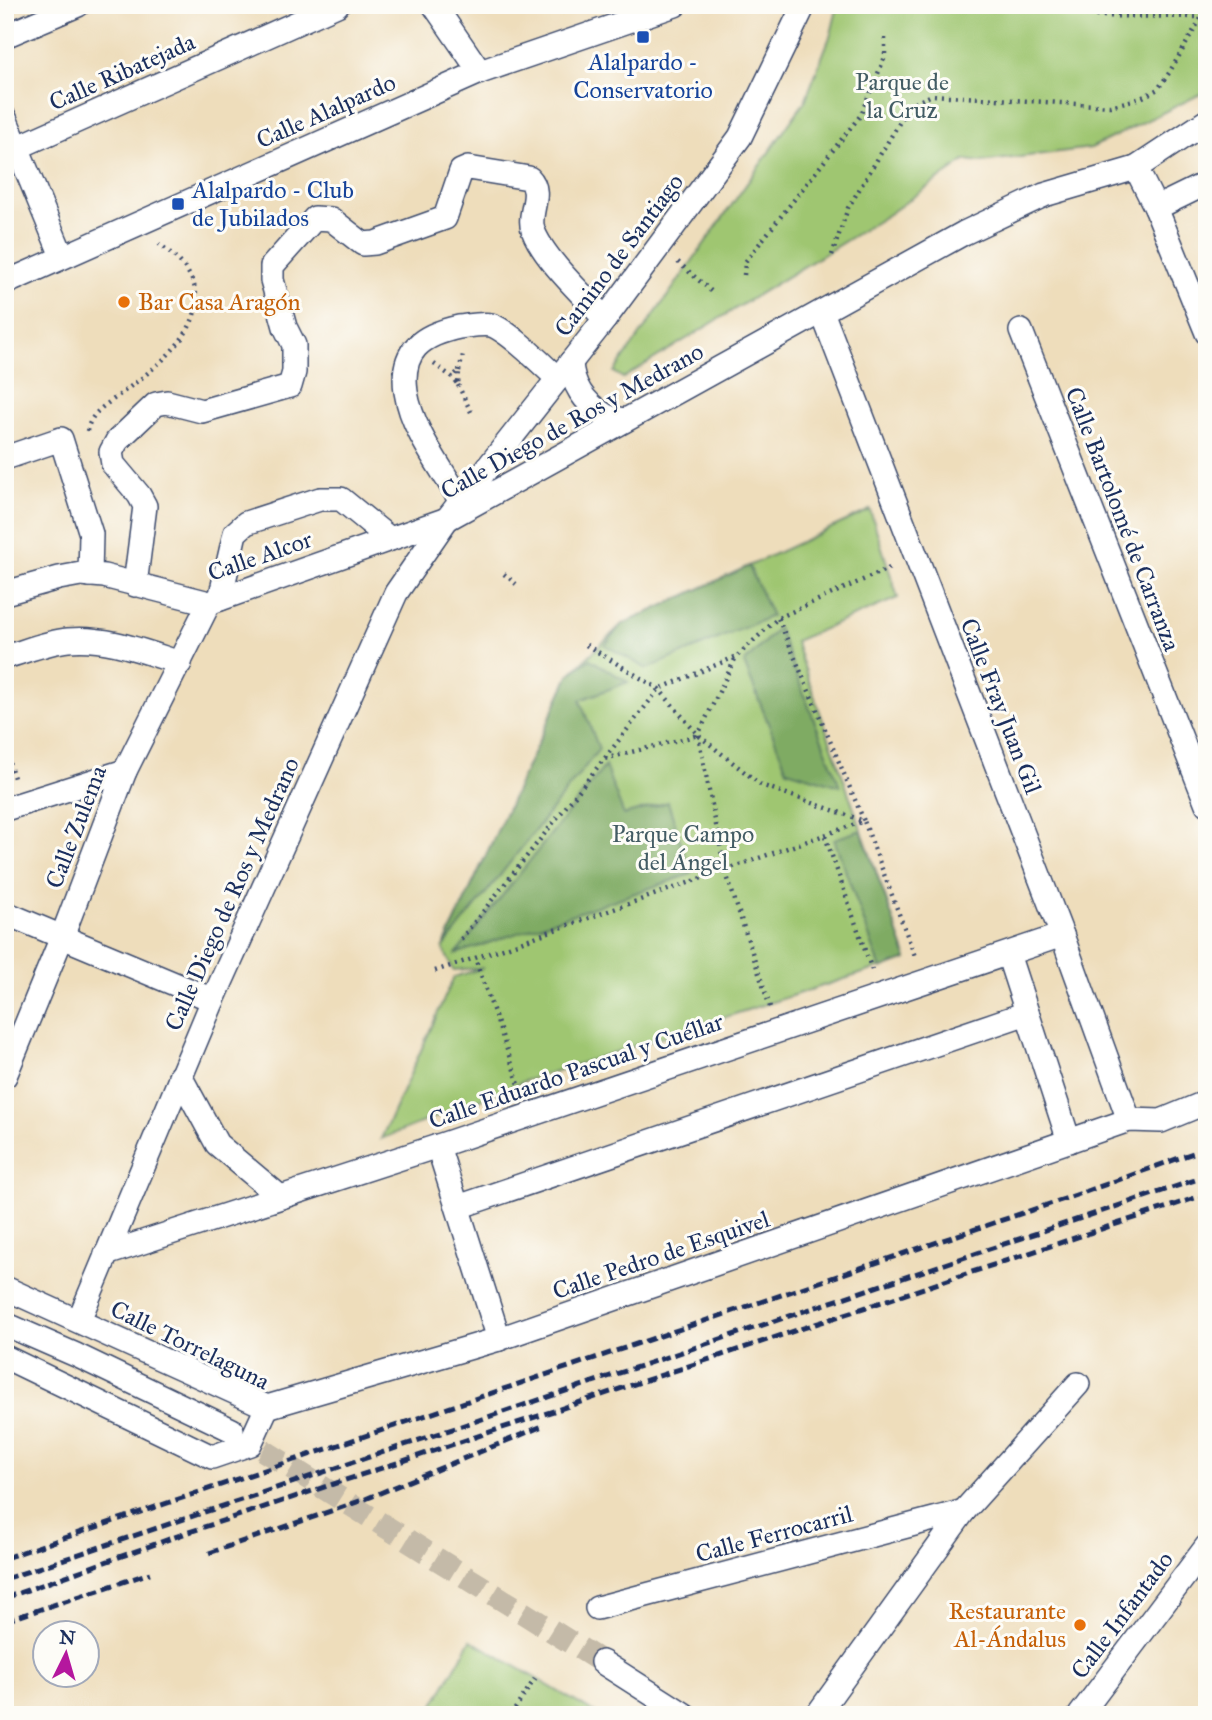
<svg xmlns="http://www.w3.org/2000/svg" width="1212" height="1720" viewBox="0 0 1212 1720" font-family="'IM FELL Great Primer',serif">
<rect width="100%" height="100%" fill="#fdfcf7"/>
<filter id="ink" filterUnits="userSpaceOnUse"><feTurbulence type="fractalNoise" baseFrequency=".0143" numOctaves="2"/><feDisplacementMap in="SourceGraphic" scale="14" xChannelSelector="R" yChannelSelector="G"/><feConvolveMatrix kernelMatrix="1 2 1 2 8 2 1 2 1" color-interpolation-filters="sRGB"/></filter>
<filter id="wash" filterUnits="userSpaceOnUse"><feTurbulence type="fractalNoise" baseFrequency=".00686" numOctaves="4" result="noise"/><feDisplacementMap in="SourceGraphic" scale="28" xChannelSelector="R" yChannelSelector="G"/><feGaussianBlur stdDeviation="1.57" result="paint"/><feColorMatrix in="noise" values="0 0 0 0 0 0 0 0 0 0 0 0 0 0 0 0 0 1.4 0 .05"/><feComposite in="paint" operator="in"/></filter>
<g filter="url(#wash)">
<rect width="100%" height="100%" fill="#edb"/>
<g fill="#9fc671" stroke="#5d7a68" stroke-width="2">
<path d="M838,5H1207V91L1091,148L981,162L966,160L889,214L623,378L614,372L805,101L831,34Z"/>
<path d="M870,510L898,598L795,641L907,959L525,1081L381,1139L454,977L483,968L453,970L443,948L570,674L621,625Z"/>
<path d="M471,1640L598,1715H428Z"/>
</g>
<g fill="#7fab63" stroke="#4d6d60" stroke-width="2">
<path d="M749,566L772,616L647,669L605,645L621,625Z"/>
<path d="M778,628L840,786L787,770L744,663Z"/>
<path d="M590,659L628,682L580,700L599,749L443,948L570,674Z"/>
<path d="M605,766L624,815L668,802L691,874L456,954Z"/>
<path d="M861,830L907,959L881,969L834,839Z"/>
</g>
</g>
<g filter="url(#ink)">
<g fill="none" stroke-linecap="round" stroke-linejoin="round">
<path stroke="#c4baa8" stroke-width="23" stroke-dasharray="23 11" stroke-linecap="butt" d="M234,1432L602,1662"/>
<g stroke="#3b496c" stroke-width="26">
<g id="street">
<path d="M434,5L480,72"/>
<path d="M5,36L78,5"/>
<path d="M5,118L62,256"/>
<path d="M5,153L337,5"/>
<path d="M1136,168L1156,208L1207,333"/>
<path d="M1156,208L1207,183"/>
<path d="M5,283L480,72L675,5"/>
<path d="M822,312L1062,935L1129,1120"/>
<path d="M1021,331L1207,804"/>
<path d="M571,362C572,384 584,402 603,414C608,418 618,419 625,420"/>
<path d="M5,458L61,439L91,534L90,575"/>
<path d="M461,502C442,468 412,431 406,392C400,350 422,335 459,327C469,326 482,323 491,325C508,330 544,366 558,379"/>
<path d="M135,585L145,506L139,495L113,464L111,452L117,441L156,404L167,402L202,411L290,386L294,372V345L285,327L272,280V266L315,218L331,219L363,244L375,243L445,218L461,171L468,168L529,178C544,193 527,213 533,230C543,258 584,296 605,319"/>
<path d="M5,593L59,578L81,574L104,576L209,603L447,519L964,233L1044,195L1136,168L1207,121"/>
<path d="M220,599L235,533L246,523L320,499H341L390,539"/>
<path d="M5,657C26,651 47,642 68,640C106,636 145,652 180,663"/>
<path d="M5,809L125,771"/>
<path d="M5,913L213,1000"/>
<path d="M1008,954L1069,1141"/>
<path d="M5,1076L62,937L125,771L209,603"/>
<path d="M180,1076L217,1144L279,1196"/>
<path d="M438,1146L499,1339"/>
<path d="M458,1207L1027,1013"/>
<path d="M106,1254L438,1146L1062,935"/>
<path d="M5,1288L267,1407"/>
<path d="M79,1320L213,1000L396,593L447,519L605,319L740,137L804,5"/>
<path d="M5,1324L76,1355L232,1430"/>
<path d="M5,1357L212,1457L250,1444L267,1407"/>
<path d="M267,1407L499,1339L1129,1120L1161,1121L1207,1102"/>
<path d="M597,1608L964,1511"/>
<path d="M602,1662L685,1715"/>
<path d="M817,1715L964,1511L1078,1384"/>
<path d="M1080,1715L1207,1546"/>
</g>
</g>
<g stroke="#3b496c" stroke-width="4.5" stroke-dasharray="2 5" stroke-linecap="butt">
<path d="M1096,16L1202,17"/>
<path d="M832,255L848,208L910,105L932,95L1110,106L1141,98L1158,89L1169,73L1207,8"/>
<path d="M678,262L711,291"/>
<path d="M744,275L745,262L860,116L885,57V33"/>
<path d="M434,364L452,377L458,385L459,371L452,377"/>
<path d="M459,371L464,351"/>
<path d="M458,385L471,412"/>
<path d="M87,431C91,413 104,406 118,396C148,373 201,337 196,294C193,272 176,256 159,244"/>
<path d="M504,574L516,584"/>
<path d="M586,645L659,689L698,735L761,785L864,821L916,959"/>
<path d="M5,749L14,778"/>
<path d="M605,758L659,689L735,657"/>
<path d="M825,836L873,973"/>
<path d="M461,939L604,759L698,735"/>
<path d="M435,971L475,958"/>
<path d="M770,1007L725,870L698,735L736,657L778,618L892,567"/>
<path d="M521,1090L475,958L864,821L778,618"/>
<path d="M511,1715L538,1674"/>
</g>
<use href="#street" stroke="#fff" stroke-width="23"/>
<g stroke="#1b2f5e" stroke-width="5" stroke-dasharray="10 5" stroke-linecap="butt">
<path d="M209,1553L363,1500L545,1425"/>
<path d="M5,1558L1082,1193L1207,1148"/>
<path d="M5,1579L1207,1176"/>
<path d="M5,1598L186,1533L1207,1194"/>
<path d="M5,1621L150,1573"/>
</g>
</g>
</g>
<g fill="#1a4fb4" stroke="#fdfcf7" stroke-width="2.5">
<rect x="636" y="30" width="14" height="14" rx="3.5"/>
<rect x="171" y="197" width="14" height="14" rx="3.5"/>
</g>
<g fill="#e8710a" stroke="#fdfcf7" stroke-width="2.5">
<circle cx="124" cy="302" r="7"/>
<circle cx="1080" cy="1625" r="7"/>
</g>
<g text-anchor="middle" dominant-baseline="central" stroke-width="6" stroke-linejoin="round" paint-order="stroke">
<g font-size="24" fill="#164399" stroke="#fdfcf7">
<text x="643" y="62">Alalpardo -<tspan x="643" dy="28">Conservatorio</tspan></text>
<text x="192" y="190" text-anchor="start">Alalpardo - Club<tspan x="192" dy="28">de Jubilados</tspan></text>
</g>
<g font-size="24" fill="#1b2f5e" stroke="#fdfcf7">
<text transform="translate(122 72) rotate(-24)">Calle Ribatejada</text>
<text transform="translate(326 111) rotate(-24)">Calle Alalpardo</text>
<text transform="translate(619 255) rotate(-53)">Camino de Santiago</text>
<text transform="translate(572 421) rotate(-29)">Calle Diego de Ros y Medrano</text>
<text transform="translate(1123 519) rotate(69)">Calle Bartolomé de Carranza</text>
<text transform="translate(260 556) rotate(-19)">Calle Alcor</text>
<text transform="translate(1001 706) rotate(69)">Calle Fray Juan Gil</text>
<text transform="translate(76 827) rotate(-69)">Calle Zulema</text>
<text transform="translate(232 894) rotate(-66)">Calle Diego de Ros y Medrano</text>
<text transform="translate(576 1071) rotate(-19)">Calle Eduardo Pascual y Cuéllar</text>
<text transform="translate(661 1255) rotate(-19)">Calle Pedro de Esquivel</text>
<text transform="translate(190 1345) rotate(26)">Calle Torrelaguna</text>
<text transform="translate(774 1534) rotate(-15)">Calle Ferrocarril</text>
<text transform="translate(1122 1615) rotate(-53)">Calle Infantado</text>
</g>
<g font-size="24" fill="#435c64" stroke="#fdfcf7">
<text x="902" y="82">Parque de<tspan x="902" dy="28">la Cruz</tspan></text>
<text x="683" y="834">Parque Campo<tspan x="683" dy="28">del Ángel</tspan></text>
</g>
<g font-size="24" fill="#c56008" stroke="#fdfcf7" text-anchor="start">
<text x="138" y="302">Bar Casa Aragón</text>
<text x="1066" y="1611" text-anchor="end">Restaurante<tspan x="1066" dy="28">Al-Ándalus</tspan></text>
</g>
</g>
<rect width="1212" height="1720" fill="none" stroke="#fdfcf7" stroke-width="28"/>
<g transform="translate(66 1654) rotate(5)"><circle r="33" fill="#fdfcf7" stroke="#a3aaba" stroke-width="2"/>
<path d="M0-5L12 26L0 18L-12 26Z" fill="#b5179e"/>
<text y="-10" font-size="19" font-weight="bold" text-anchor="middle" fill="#1b2f5e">N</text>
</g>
</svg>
